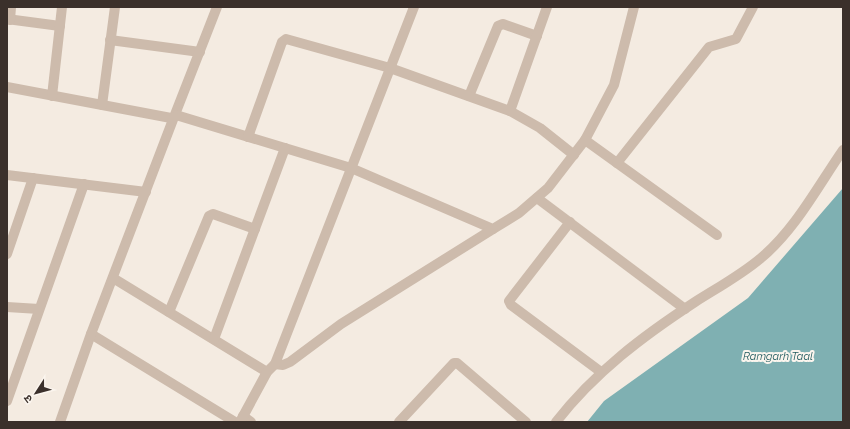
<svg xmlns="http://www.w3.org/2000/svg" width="850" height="429" viewBox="0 0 850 429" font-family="Raleway,'Noto Sans Devanagari',sans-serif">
<rect width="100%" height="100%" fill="#f4ebe1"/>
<path fill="#7fb0b2" d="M843,188V422H587L604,401L748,298Z"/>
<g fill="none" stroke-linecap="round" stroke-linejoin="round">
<g stroke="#cdbbac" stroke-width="10">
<path d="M7,19L60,26"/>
<path d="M10,20L11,7"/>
<path d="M110,40L200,52"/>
<path d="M7,87L171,118L174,117L217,7"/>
<path d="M52,96L62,7"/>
<path d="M469,96L498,26L503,24L537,36"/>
<path d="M102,105L115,7"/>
<path d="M510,111L547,7"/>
<path d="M176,115L351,168L493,229L519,213L548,188L585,140L614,85L634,7"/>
<path d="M248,137L282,42L286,39L390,68L510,111L540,128L574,155"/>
<path d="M585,140L717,235"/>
<path d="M617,163L709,47L736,39L753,7"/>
<path d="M7,175L146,192"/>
<path d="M537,198L685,309"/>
<path d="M570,222L509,301L511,305L601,372"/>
<path d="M7,254L33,178"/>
<path d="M113,278L267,372"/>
<path d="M7,307L39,309"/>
<path d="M169,312L209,216L213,214L255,229"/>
<path d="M91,334L235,422"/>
<path d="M214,339L285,148"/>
<path d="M275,364L283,365L290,362L341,324L493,229"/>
<path d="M7,401L84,184"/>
<path d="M243,416L251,422"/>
<path d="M60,422L91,334L174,117"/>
<path d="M240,422L267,372L275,364L414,7"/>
<path d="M399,422L454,363H457L526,422"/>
<path d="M556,422C595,372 643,336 695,302C717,288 741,275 761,258C795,230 818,186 843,150"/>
</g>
</g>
<g text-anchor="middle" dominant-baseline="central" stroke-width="4" stroke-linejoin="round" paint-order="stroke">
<g font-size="11" font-style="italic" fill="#1f5a5e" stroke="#fbf5ee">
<text x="778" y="356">Ramgarh Taal</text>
</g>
</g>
<rect width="850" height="429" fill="none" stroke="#3b302b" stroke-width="16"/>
<g transform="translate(36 393) rotate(234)" stroke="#fbf5ee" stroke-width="3" paint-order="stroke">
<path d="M0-3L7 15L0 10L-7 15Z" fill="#3b302b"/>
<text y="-6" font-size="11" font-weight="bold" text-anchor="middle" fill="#3b302b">उ</text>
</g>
</svg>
